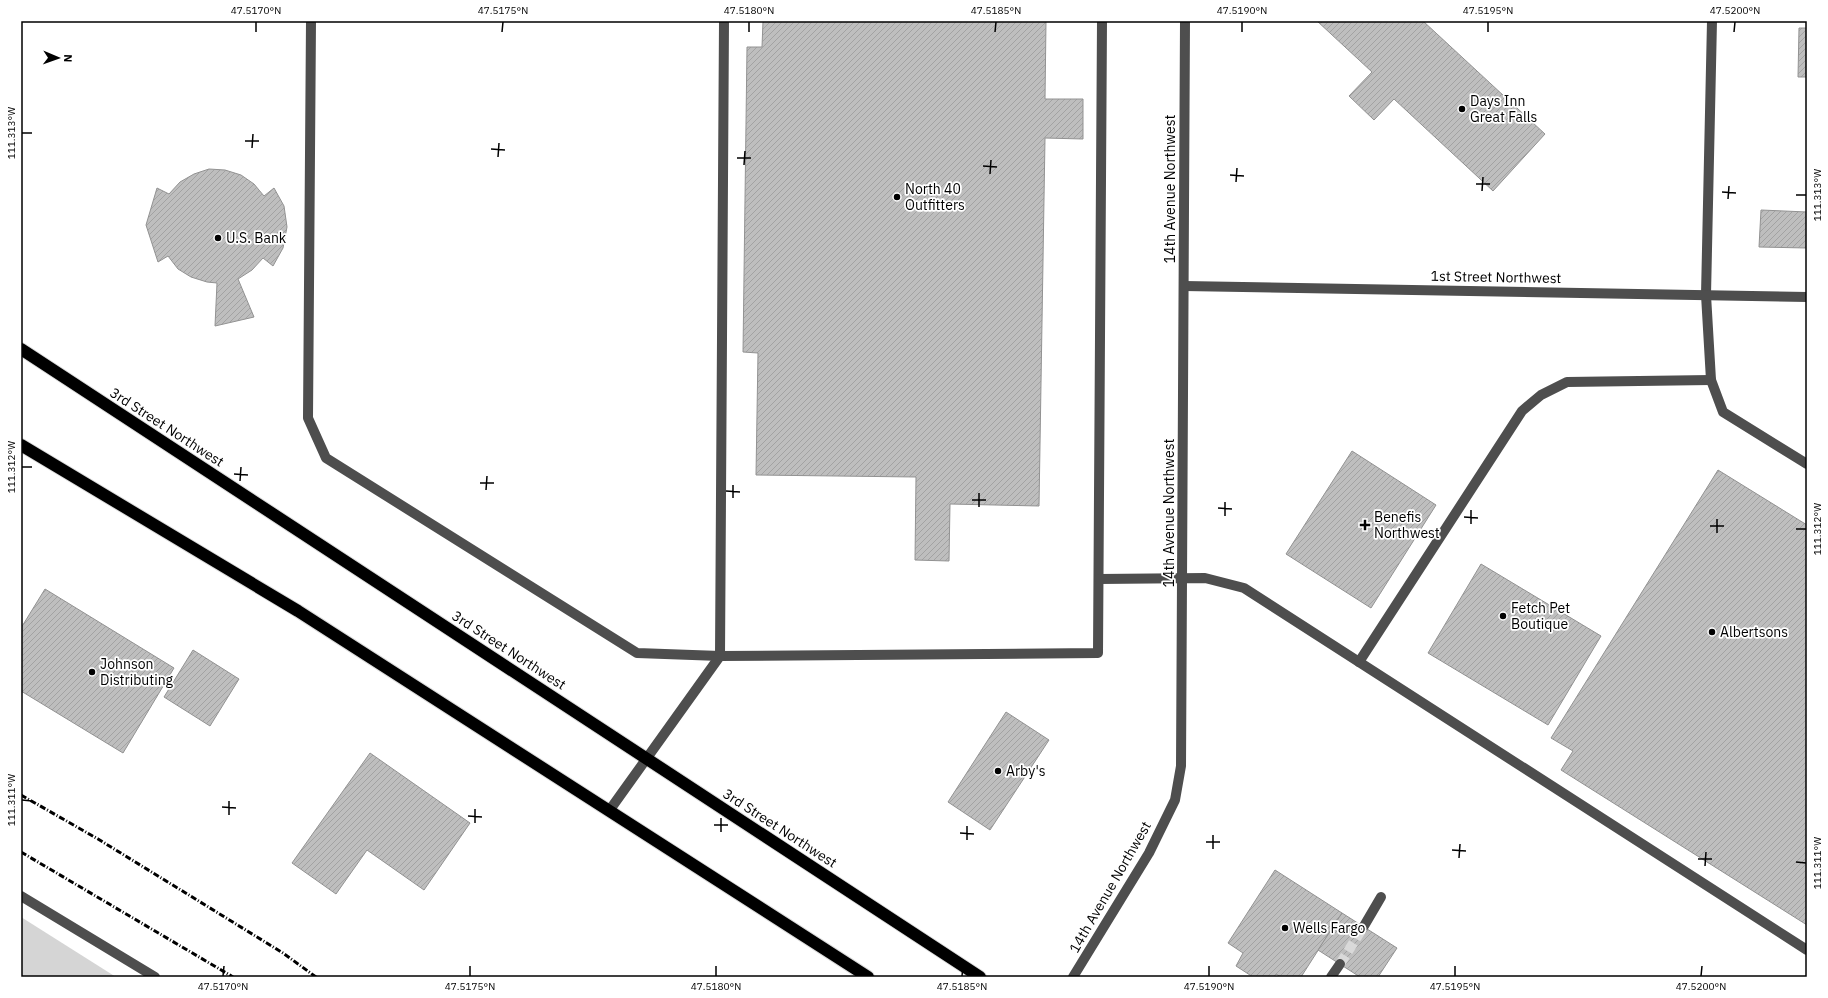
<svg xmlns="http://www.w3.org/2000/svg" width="1828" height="998" viewBox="0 0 1828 998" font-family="'IBM Plex Sans',sans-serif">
<defs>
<pattern id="building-hatch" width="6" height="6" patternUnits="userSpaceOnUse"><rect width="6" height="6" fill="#bebebe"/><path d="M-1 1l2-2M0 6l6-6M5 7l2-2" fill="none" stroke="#a2a2a2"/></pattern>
</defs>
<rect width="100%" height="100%" fill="#fff"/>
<path fill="#d5d5d5" d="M21,917L116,977H21Z"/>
<g fill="url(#building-hatch)" stroke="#929292">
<path d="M763,21H1046L1045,99H1083V139L1045,138L1039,506L950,504L949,561L915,560L916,477L756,475L758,353L743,352L747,47H762Z"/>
<path d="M1317,21H1423L1545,134L1493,191L1394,99L1374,120L1349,96L1372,72Z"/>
<path d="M1799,28H1807V77H1798Z"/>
<path d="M209,169L225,170L241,175L254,184L264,196L274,188L284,206L287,227L283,248L273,266L263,258L252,270L238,279L254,317L215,326L217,283L207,282L191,277L178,269L168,256L158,262L146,225L157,188L169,194L180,182L194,174Z"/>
<path d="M1761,210L1807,212V248L1759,247Z"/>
<path d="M1352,451L1436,505L1371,608L1286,554Z"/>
<path d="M1718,470L1807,525V925L1561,770L1573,751L1551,738Z"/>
<path d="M1481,564L1601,636L1548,725L1428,653Z"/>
<path d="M45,589L174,668L123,753L21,691V628Z"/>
<path d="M193,650L239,679L210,726L164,697Z"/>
<path d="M1006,712L1049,740L990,830L948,802Z"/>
<path d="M370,753L470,823L424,890L367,850L336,894L292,863Z"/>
<path d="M1275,870L1342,913L1301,977H1281L1276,974L1274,977H1253L1236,966L1243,953L1228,943Z"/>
<path d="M1342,913L1397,948L1378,977H1360L1318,950Z"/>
</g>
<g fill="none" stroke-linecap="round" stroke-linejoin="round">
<path stroke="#d9d9d9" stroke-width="10" stroke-dasharray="10 5" stroke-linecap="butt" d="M1340,964L1364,926"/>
<g stroke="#dbdbdb" stroke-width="14">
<g id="highway">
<path d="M21,349L980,977"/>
<path d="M21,445L298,611L868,977"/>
</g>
</g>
<g stroke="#4e4e4e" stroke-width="10">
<path d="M311,21L308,418L326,458L637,653L720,656L1098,653L1102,21"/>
<path d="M1712,21L1706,295L1711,380L1723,412L1807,464"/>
<path d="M1184,286L1807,297"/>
<path d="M1099,579L1205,578L1244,588L1807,950"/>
<path d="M1359,662L1522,411L1541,395L1567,382L1711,380"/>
<path d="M609,811L720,656L724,21"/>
<path d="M21,896L155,977"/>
<path d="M1364,926L1381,897"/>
<path d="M1073,977L1149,853L1175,800L1181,766L1185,21"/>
<path d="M1331,977L1340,964"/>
</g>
<use href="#highway" stroke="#000" stroke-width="12"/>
<g stroke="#000" stroke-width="3" stroke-dasharray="6 2 1 2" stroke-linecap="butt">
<path d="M21,795L98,839L283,953L316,977"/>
<path d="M21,852L233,977"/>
</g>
</g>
<path fill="none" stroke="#000" stroke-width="1.5" d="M256,32V22M502,32L503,22M749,32V22M995,32L996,22M1242,32V22M1488,32V22M1734,32L1735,22M22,133H32M245,141H259M252,148L253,134M491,149L505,150M498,157L499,143M737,158H751M744,165L745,151M983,166L997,167M990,174L991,160M1230,175L1244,176M1236,182L1237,168M1476,184H1490M1482,191L1483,177M1722,192L1736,193M1796,195H1806M1728,199L1729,186M22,467H32M234,474L248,475M240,481L241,467M480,483H494M486,490L487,476M726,491L740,492M733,498V485M972,500H986M979,507V493M1218,508L1232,509M1225,516V502M1464,517L1478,518M1471,524V510M1710,526H1724M1796,529H1806M1717,533V519M22,800L32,801M222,807L236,808M229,815V801M468,816L482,817M475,823V809M714,825H728M721,832V818M960,833L974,834M967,840V826M1206,842H1220M1213,849V835M1452,850L1466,851M1459,858L1460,844M1698,859H1712M1796,862L1806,863M1705,866L1706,852M223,976L224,966M470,976V966M716,976V966M962,976L963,966M1209,976V966M1455,976V966M1701,976L1702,966"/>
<g fill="#000" stroke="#fff" stroke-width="1.5">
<circle cx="1462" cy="109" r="4"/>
<circle cx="897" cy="197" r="4"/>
<circle cx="218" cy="238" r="4"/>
<path d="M1363 519h4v4h4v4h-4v4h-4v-4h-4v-4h4z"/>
<circle cx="1503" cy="616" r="4"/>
<circle cx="1712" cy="632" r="4"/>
<circle cx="92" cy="672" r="4"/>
<circle cx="998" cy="771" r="4"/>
<circle cx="1285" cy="928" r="4"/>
</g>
<g text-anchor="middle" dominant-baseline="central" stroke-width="3.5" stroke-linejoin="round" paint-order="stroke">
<g font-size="14" fill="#000" stroke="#fff" text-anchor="start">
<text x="1470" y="101">Days Inn<tspan x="1470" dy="16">Great Falls</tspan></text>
<text x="905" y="189">North 40<tspan x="905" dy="16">Outfitters</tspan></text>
<text x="226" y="238">U.S. Bank</text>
<text x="1374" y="517">Benefis<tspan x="1374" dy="16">Northwest</tspan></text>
<text x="1511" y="608">Fetch Pet<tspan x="1511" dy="16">Boutique</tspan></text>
<text x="1720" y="632">Albertsons</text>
<text x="100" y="664">Johnson<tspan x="100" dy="16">Distributing</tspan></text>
<text x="1006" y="771">Arby's</text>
<text x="1293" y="928">Wells Fargo</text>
</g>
<g font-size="14" fill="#000" stroke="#fff">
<text transform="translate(1170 189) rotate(-90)">14th Avenue Northwest</text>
<text transform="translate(1496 277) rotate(1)">1st Street Northwest</text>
<text transform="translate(167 427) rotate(33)">3rd Street Northwest</text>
<text transform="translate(1169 513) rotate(-90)">14th Avenue Northwest</text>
<text transform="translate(509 650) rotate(33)">3rd Street Northwest</text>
<text transform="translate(780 828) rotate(33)">3rd Street Northwest</text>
<text transform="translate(1110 887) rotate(-60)">14th Avenue Northwest</text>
</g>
</g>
<rect width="1828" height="998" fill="none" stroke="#ffffff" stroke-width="44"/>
<g transform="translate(58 58) rotate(92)" stroke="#ffffff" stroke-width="3" paint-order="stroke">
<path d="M0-3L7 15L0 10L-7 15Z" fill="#000000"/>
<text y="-6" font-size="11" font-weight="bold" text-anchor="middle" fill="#000000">N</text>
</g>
<rect x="22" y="22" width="1784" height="954" fill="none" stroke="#000" stroke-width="1.5"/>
<g font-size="10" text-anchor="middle" fill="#000">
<text x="256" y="14">47.5170°N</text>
<text x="503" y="14">47.5175°N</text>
<text x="749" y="14">47.5180°N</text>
<text x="996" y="14">47.5185°N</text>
<text x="1242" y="14">47.5190°N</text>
<text x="1488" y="14">47.5195°N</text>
<text x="1735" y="14">47.5200°N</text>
<text transform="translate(11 133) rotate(-90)" y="4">111.313°W</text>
<text transform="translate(1817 195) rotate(-90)" y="4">111.313°W</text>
<text transform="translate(11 467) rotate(-90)" y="4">111.312°W</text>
<text transform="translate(1817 529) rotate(-90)" y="4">111.312°W</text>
<text transform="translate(11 800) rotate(-90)" y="4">111.311°W</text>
<text transform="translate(1817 863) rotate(-90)" y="4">111.311°W</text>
<text x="223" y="990">47.5170°N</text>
<text x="470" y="990">47.5175°N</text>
<text x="716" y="990">47.5180°N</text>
<text x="962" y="990">47.5185°N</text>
<text x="1209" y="990">47.5190°N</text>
<text x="1455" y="990">47.5195°N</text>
<text x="1701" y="990">47.5200°N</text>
</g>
</svg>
